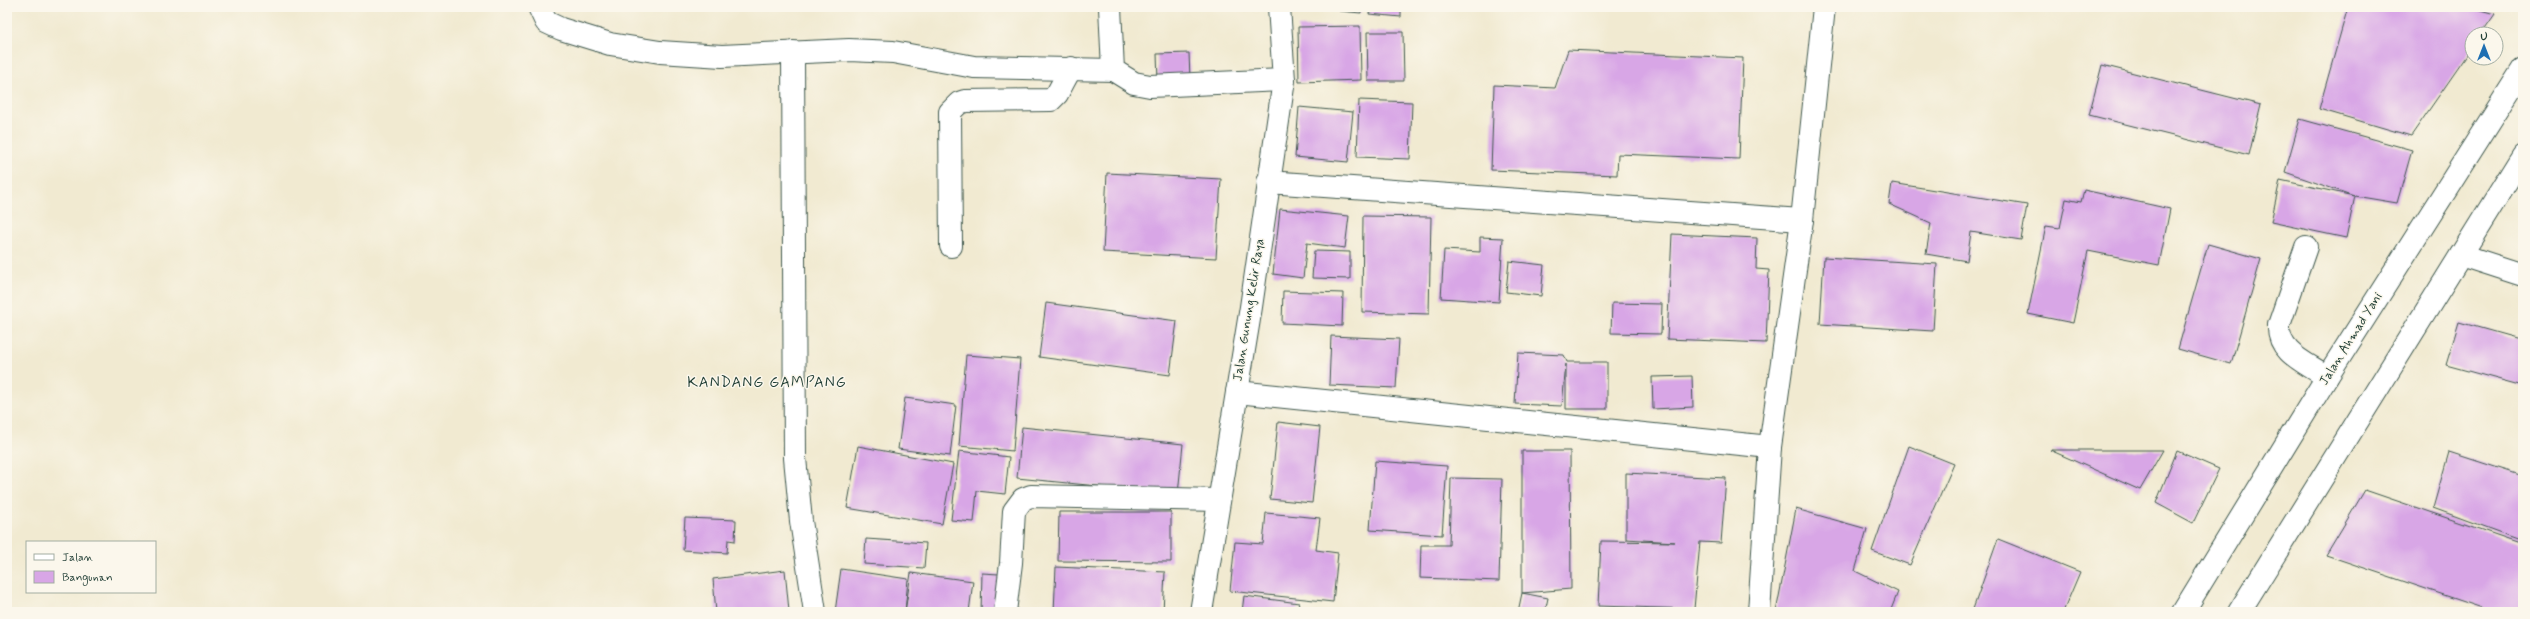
<svg xmlns="http://www.w3.org/2000/svg" width="2530" height="619" viewBox="0 0 2530 619" font-family="Mynerve,sans-serif">
<rect width="100%" height="100%" fill="#fbf7ec"/>
<filter id="ink" filterUnits="userSpaceOnUse"><feTurbulence type="fractalNoise" baseFrequency=".025" numOctaves="2"/><feDisplacementMap in="SourceGraphic" scale="8" xChannelSelector="R" yChannelSelector="G"/><feConvolveMatrix kernelMatrix="1 2 1 2 8 2 1 2 1" color-interpolation-filters="sRGB"/></filter>
<filter id="wash" filterUnits="userSpaceOnUse"><feTurbulence type="fractalNoise" baseFrequency=".012" numOctaves="4" result="noise"/><feDisplacementMap in="SourceGraphic" scale="16" xChannelSelector="R" yChannelSelector="G"/><feGaussianBlur stdDeviation="0.9" result="paint"/><feColorMatrix in="noise" values="0 0 0 0 0 0 0 0 0 0 0 0 0 0 0 0 0 1.4 0 .05"/><feComposite in="paint" operator="in"/></filter>
<g filter="url(#wash)">
<rect width="100%" height="100%" fill="#f1ead1"/>
<g id="blocks">
<g fill="#d8a6e6">
<path d="M1340,7H1361V13L1339,11Z"/>
<path d="M1370,7H1401V17L1369,14Z"/>
<path d="M2348,7H2469L2495,14L2481,34H2472V48L2411,136L2319,109Z"/>
<path d="M1360,26L1361,80L1299,82L1298,27Z"/>
<path d="M1367,32H1403L1404,81H1368Z"/>
<path d="M1568,50L1743,58L1739,159L1618,154L1617,175L1491,170L1494,85L1555,88Z"/>
<path d="M1189,53L1190,79L1158,80L1157,54Z"/>
<path d="M2102,65L2261,105L2249,155L2089,115Z"/>
<path d="M1359,100L1412,102L1410,159L1357,157Z"/>
<path d="M1299,107L1353,112L1348,162L1295,157Z"/>
<path d="M2300,119L2412,150L2397,203L2355,196L2346,238L2271,222L2280,180L2354,196L2285,172Z"/>
<path d="M1107,173L1221,179L1216,258L1103,252Z"/>
<path d="M1892,183L2027,205L2021,240L1971,232L1967,261L1926,254L1931,223L1889,204Z"/>
<path d="M2084,190L2170,209L2159,265L2088,251L2073,323L2028,314L2046,226L2060,228L2066,199L2081,202Z"/>
<path d="M1280,209L1349,216L1345,248L1307,243L1303,278L1273,274Z"/>
<path d="M1363,216L1431,217L1429,314L1362,312Z"/>
<path d="M1672,234L1757,238L1756,269L1769,270L1766,343L1667,339Z"/>
<path d="M1480,237L1503,238L1499,302L1441,298L1444,250L1480,252Z"/>
<path d="M2208,244L2261,259L2231,364L2178,349Z"/>
<path d="M1314,251L1350,252V279L1312,278Z"/>
<path d="M1824,257L1937,264L1933,331L1820,324Z"/>
<path d="M1509,261L1544,265L1541,296L1506,292Z"/>
<path d="M1283,291L1343,293L1342,326L1282,323Z"/>
<path d="M1046,303L1177,321L1170,375L1039,357Z"/>
<path d="M1612,303L1662,304L1661,334L1611,333Z"/>
<path d="M2459,322L2523,340V386L2446,365Z"/>
<path d="M1331,336L1399,339L1396,388L1329,385Z"/>
<path d="M1518,353L1564,355L1567,362H1607V409H1566V364L1562,406L1515,404Z"/>
<path d="M966,355L1020,359L1013,451L959,446Z"/>
<path d="M1692,376L1693,407L1653,409L1652,377Z"/>
<path d="M905,398L956,405L950,456L898,449Z"/>
<path d="M1278,422L1320,427L1312,503L1270,499Z"/>
<path d="M1022,427L1183,444L1178,494L1017,478Z"/>
<path d="M858,446L953,464L942,524L847,508Z"/>
<path d="M1909,446L1954,464L1910,565L1872,551Z"/>
<path d="M2050,450H2163L2140,490Z"/>
<path d="M959,451L1009,457L1005,494L977,491L974,522L951,520Z"/>
<path d="M1522,451H1570L1571,589L1522,593L1548,598L1545,612H1518L1522,593Z"/>
<path d="M2177,451L2219,469L2193,523L2156,503Z"/>
<path d="M2449,452L2523,476V541L2433,508Z"/>
<path d="M1375,461L1447,466L1442,535L1370,530Z"/>
<path d="M1626,473L1726,478L1721,543L1700,542L1694,609L1598,606L1601,541L1675,542L1626,539Z"/>
<path d="M1451,478L1502,479L1499,581L1420,578L1421,545H1449Z"/>
<path d="M2365,490L2523,544V612H2494L2326,555Z"/>
<path d="M1796,509L1867,529L1855,571L1898,592L1890,612H1776Z"/>
<path d="M1059,512H1171V562L1058,561Z"/>
<path d="M1266,513L1320,518L1316,550L1338,553L1333,602L1230,591L1235,542L1263,544Z"/>
<path d="M685,518L736,520L735,541L728,540L727,553L683,550Z"/>
<path d="M866,539L926,543L924,568L864,564Z"/>
<path d="M1998,539L2080,572L2063,612H1972Z"/>
<path d="M1056,567L1165,572L1163,612H1054Z"/>
<path d="M841,569L908,579L905,612H835Z"/>
<path d="M785,570L789,611L716,612L713,579Z"/>
<path d="M911,573L973,581L969,612H905Z"/>
<path d="M982,573L999,574L998,612H981Z"/>
<path d="M1244,596L1299,603L1297,612H1242Z"/>
</g>
</g>
</g>
<g filter="url(#ink)">
<use href="#blocks" fill-opacity="0" stroke="#3e574c" stroke-width="1"/>
<g fill="none" stroke-linecap="round" stroke-linejoin="round">
<g stroke="#3e574c" stroke-width="24">
<g id="minor">
<path d="M539,7L546,22L561,29L610,44L660,52L722,56L849,50L893,52L974,67L1113,70"/>
<path d="M1110,7L1113,70L1134,83L1150,86L1284,80"/>
<path d="M793,52L795,458L801,521L815,612"/>
<path d="M1268,182L1802,220"/>
<path d="M951,246L950,112L959,103L965,101L1051,100L1057,94L1071,68"/>
<path d="M2306,247L2279,325C2277,353 2307,363 2327,377"/>
<path d="M2461,255L2523,275"/>
<path d="M1237,392L1770,447"/>
<path d="M1005,612L1011,563L1014,511L1023,499L1031,496L1219,500"/>
<path d="M1201,612L1251,307L1284,80L1279,7"/>
<path d="M1759,612L1770,447L1802,220L1824,7"/>
</g>
</g>
<g stroke="#3e574c" stroke-width="24">
<g id="major">
<path d="M2183,612L2327,377L2523,69"/>
<path d="M2239,612L2523,155"/>
</g>
</g>
<use href="#minor" stroke="#fff" stroke-width="22"/>
<use href="#major" stroke="#fff" stroke-width="22"/>
</g>
</g>
<g text-anchor="middle" dominant-baseline="central" stroke-width="3" stroke-linejoin="round" paint-order="stroke">
<g font-size="13" fill="#1f3d34" stroke="#fbf7ec">
<text transform="translate(1249 310) rotate(-81)">Jalan Gunung Kelir Raya</text>
<text transform="translate(2351 339) rotate(-58)">Jalan Ahmad Yani</text>
</g>
<g font-size="15" letter-spacing="1" fill="#1f3d34" stroke="#fbf7ec">
<text x="767" y="383">KANDANG GAMPANG</text>
</g>
</g>
<rect width="2530" height="619" fill="none" stroke="#fbf7ec" stroke-width="24"/>
<rect x="26" y="541" width="130" height="52" fill="#fbf7ec" stroke="#a3ada2"/>
<rect x="34" y="554" width="20" height="6" fill="#ffffff" stroke="#a3ada2"/>
<text x="62" y="561" font-size="12" fill="#1f3d34">Jalan</text>
<rect x="34" y="571" width="20" height="12" fill="#d8a6e6" stroke="#a3ada2"/>
<text x="62" y="581" font-size="12" fill="#1f3d34">Bangunan</text>
<g transform="translate(2484 46)"><circle r="19" fill="#fbf7ec" stroke="#a3ada2"/>
<path d="M0-3L7 15L0 10L-7 15Z" fill="#1f6fb2"/>
<text y="-6" font-size="11" font-weight="bold" text-anchor="middle" fill="#1f3d34">U</text>
</g>
</svg>
